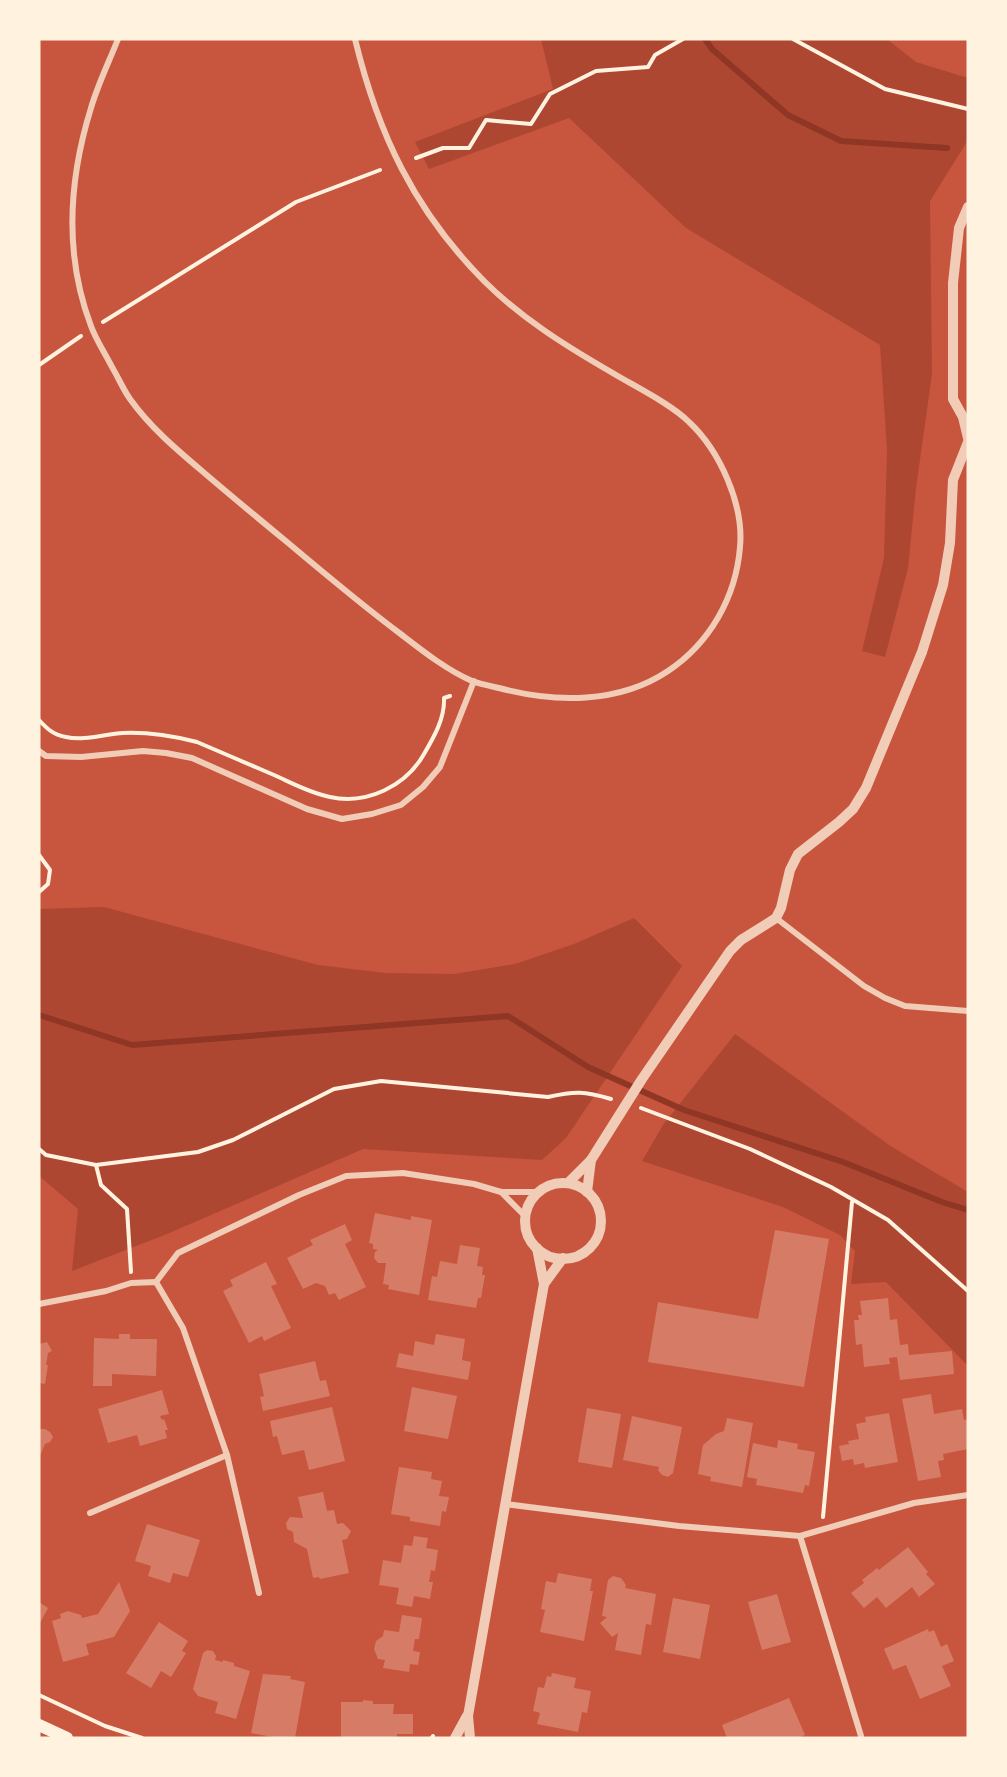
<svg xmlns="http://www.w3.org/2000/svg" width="1007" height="1777" viewBox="0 0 1007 1777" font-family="Manrope,sans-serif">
<rect width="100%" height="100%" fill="#c8553d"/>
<g fill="#ae4732">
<path d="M541,39H887L916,62L968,78V140L930,201L932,374L916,488L908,568L885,657L862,651L884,558L887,450L880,345L686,228L569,118L429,169L415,142L553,89Z"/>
<path d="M104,907L318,965L386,973L454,974L515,964L574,944L634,918L682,966L566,1138L542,1160L363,1149L167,1234L72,1271L78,1209L39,1176V909Z"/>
<path d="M735,1034L892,1147L968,1192V1366L886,1282L851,1284L855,1251L840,1235L783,1207L642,1161L663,1125Z"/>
</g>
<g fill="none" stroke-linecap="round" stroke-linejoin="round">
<g stroke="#8f3625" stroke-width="6">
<path d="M705,39L712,49L788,115L841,141L947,148"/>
<path d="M39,1015L132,1045L508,1016L588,1067L684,1110L843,1162L942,1202L968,1210"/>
</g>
</g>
<g fill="#d67c66">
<path d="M375,1213L411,1220V1216L432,1220L419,1295L388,1289L389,1285L383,1284L386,1263H378L374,1258L375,1252L378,1250L373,1249V1244L369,1243Z"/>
<path d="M345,1224L352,1240L345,1244L366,1287L339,1300L335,1293L329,1295L325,1286L316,1283L303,1289L287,1258L313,1245L310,1240Z"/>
<path d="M775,1230L829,1239L804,1387L648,1362L658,1302L758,1319Z"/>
<path d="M460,1245L480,1248L477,1266L483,1267L482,1275H485L481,1298H478L476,1308L428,1300L432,1276L437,1277L440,1261L457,1264Z"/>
<path d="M266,1262L277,1284L271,1286L291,1328L264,1341L262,1336L249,1343L223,1291L233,1286L230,1280Z"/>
<path d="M888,1298L890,1320L897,1319L900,1345L908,1344L909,1355L952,1351L954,1374L900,1380L897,1357L889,1358L890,1364L864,1367L862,1344L856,1345L854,1320H859L858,1315H862L860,1301Z"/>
<path d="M119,1334H130V1339H157L156,1376L112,1374V1386H93L94,1338L119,1339Z"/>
<path d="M436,1334L465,1339L462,1360L471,1362L468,1380L396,1367L399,1353L413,1356L415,1341L434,1345Z"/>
<path d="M47,1342L52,1351L48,1353L46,1365H48L45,1384L39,1383V1344Z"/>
<path d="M315,1361L320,1381L326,1380L330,1396L263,1411L260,1397L264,1396L259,1374Z"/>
<path d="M412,1387L457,1396L448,1439L404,1431Z"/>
<path d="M162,1390L169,1414L160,1416L162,1420L164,1419L168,1430H165L167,1438L140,1446L137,1435L108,1443L98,1409Z"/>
<path d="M931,1394L934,1414L962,1409L964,1420L968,1419V1449L943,1454L944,1460L938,1461L941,1477L918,1481L902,1399Z"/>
<path d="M332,1407L345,1461L309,1470L304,1450L282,1455L277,1436L273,1437L270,1421Z"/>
<path d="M587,1408L621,1414L612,1468L578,1462Z"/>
<path d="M889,1413L898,1462L865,1468L864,1463L854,1465L853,1459L842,1461L839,1446L849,1444L848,1441L859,1439L856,1424L866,1422L865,1417Z"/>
<path d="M632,1416L682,1427L673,1473L668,1477L662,1475L658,1470L659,1467L623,1460Z"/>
<path d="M727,1418L753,1423L742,1487L710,1481L711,1477L698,1474L703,1445L716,1434L724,1431Z"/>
<path d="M39,1429H45L50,1432L53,1437L50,1442L45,1444L39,1458Z"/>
<path d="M778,1440L798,1444L797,1449L815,1452L809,1486L805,1485L803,1493L756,1485L757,1479L747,1477L753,1443L777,1448Z"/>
<path d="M399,1467L432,1472L431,1479L442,1481L439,1496L449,1497L446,1512L442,1511L440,1526L410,1521V1517L391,1514Z"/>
<path d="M323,1492L327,1511L334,1510L337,1524L343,1523L351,1531L347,1539L342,1540L349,1573L320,1579L319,1577L313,1578L307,1549L294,1542L293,1532L287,1529L286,1523L290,1517L303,1518L298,1497Z"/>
<path d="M147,1524L200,1540L188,1577L173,1573L170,1583L148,1576L151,1566L135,1561Z"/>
<path d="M414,1536L428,1538L426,1548L438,1550L435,1571L431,1570L429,1582H433L430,1599L414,1596L412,1607L396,1604L399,1588L379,1585L383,1560L401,1563L404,1545L412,1546Z"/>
<path d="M908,1547L928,1572L926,1574L935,1584L919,1597L912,1587L886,1608L877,1597L864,1608L851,1593L864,1583L862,1580L877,1568L879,1570Z"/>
<path d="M558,1573L592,1579L590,1591H593L584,1641L540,1632L545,1610L541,1609L546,1581L556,1583Z"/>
<path d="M613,1576L621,1578L626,1585L625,1588L656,1594L651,1625L646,1624L641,1655L615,1650L618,1633L612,1637L600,1623L607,1617L602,1616L608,1580Z"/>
<path d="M119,1582L130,1611L114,1637L86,1644L89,1655L63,1662L52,1621L61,1618L60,1614L68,1611L81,1615L82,1618L98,1614Z"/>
<path d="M777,1594L791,1642L762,1650L748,1602Z"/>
<path d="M673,1598L710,1605L700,1659L663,1652Z"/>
<path d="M39,1602L48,1608L39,1625Z"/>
<path d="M402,1615L422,1618L419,1639H415L413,1651L420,1652L418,1665L410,1664L409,1672L383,1668L385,1660L378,1659L374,1649L376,1641L383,1636L384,1630L399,1632Z"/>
<path d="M159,1622L188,1641L182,1651L186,1653L171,1677L161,1671L151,1688L126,1673Z"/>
<path d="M928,1629L929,1632L934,1630L941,1647L947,1644L954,1661L942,1666L951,1686L920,1699L906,1665L893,1670L884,1649Z"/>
<path d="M207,1650L213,1651L216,1656L215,1660L223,1662V1660L234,1663V1666L250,1671L236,1719L215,1713L218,1702L198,1696L193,1689L203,1653Z"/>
<path d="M552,1673L576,1678L574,1688L591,1691L587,1713L582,1712L578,1732L537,1724L540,1713L533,1711L538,1687L544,1688L547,1676L551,1677Z"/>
<path d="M263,1674L291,1676L290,1679L305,1682L295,1738H277L251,1733Z"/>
<path d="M789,1698L805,1735L798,1738H727L722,1725Z"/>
<path d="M363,1700L373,1701V1704H394L393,1714H413V1734H397V1738H341V1702H363Z"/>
</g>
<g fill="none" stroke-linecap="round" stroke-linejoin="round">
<g stroke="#fff3e0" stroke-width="4">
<path d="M793,39L885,89L968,109"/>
<path d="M416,158L443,148H469L486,120L531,124L550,94L596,71L648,67L655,55L683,39"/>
<path d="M103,322L296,202L380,170"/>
<path d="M39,365L81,336"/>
<path d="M39,720C47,729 54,735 66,737C84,741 105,734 123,733C148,732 173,736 197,742C223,753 248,764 274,775C292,783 310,793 330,797C367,805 406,786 424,754C434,737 445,718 444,698L450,696"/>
<path d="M39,855L50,870L48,884L39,892"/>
<path d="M641,1108L750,1149L831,1187L888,1220L968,1291"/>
<path d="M39,1149L46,1155L96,1165L198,1152L233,1140L334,1089L381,1081L548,1097C575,1091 584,1091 611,1099"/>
<path d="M96,1165L101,1185L127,1209L131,1272"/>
<path d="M823,1517L852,1202"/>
<path d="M39,1695L105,1726L142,1738"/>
<path d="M432,1738L433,1736"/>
</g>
<g stroke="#f1ccb7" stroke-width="6">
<path d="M118,39C109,62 98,84 91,108C69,179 64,255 91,326C96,340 105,353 112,367C118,377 123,389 130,399C150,427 176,449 202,471C230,495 259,519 287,542C325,574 363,606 402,635C424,652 447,670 472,681C480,684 490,686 499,688C555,703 619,704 668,671C710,643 736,597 740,547C744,505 720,451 689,422C671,404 634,386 611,372C566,346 521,318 484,281C414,210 378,134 355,39"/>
<path d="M39,751L46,756L81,757L143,751L166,753L192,758L307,809L342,819L372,814L401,805L423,787L440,767L474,681"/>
<path d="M776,918L864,986L885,998L905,1006L968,1011"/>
<path d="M501,1192L525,1216"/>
<path d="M156,1282L178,1253L299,1195L346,1176L403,1173L474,1184L501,1192H538"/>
<path d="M39,1304L106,1291L131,1283L156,1282L183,1328L227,1455L259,1593"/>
<path d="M505,1504L679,1526L800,1536L914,1503L968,1495"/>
<path d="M90,1513L227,1455"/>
<path d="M800,1536L861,1736"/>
</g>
<g stroke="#f1ccb7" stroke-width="10">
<path d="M968,207L959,228L953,283V399L963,417L968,438"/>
<path d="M568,1183L591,1160L642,1079L730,951L741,940L776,918L781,908L790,870L798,854L839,822L853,809L866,788L922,652L943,585L950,543L953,480L968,442"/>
<circle cx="563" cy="1221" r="38"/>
<path d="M587,1192L591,1160"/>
<path d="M544,1284L563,1258"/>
<path d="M455,1738L467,1716"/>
<path d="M470,1738L468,1716L544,1284L537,1248"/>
</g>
<path stroke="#fff3e0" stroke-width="12" d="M39,1725L67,1738"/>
</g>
<rect width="1007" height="1777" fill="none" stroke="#fff3e0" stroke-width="81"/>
</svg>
